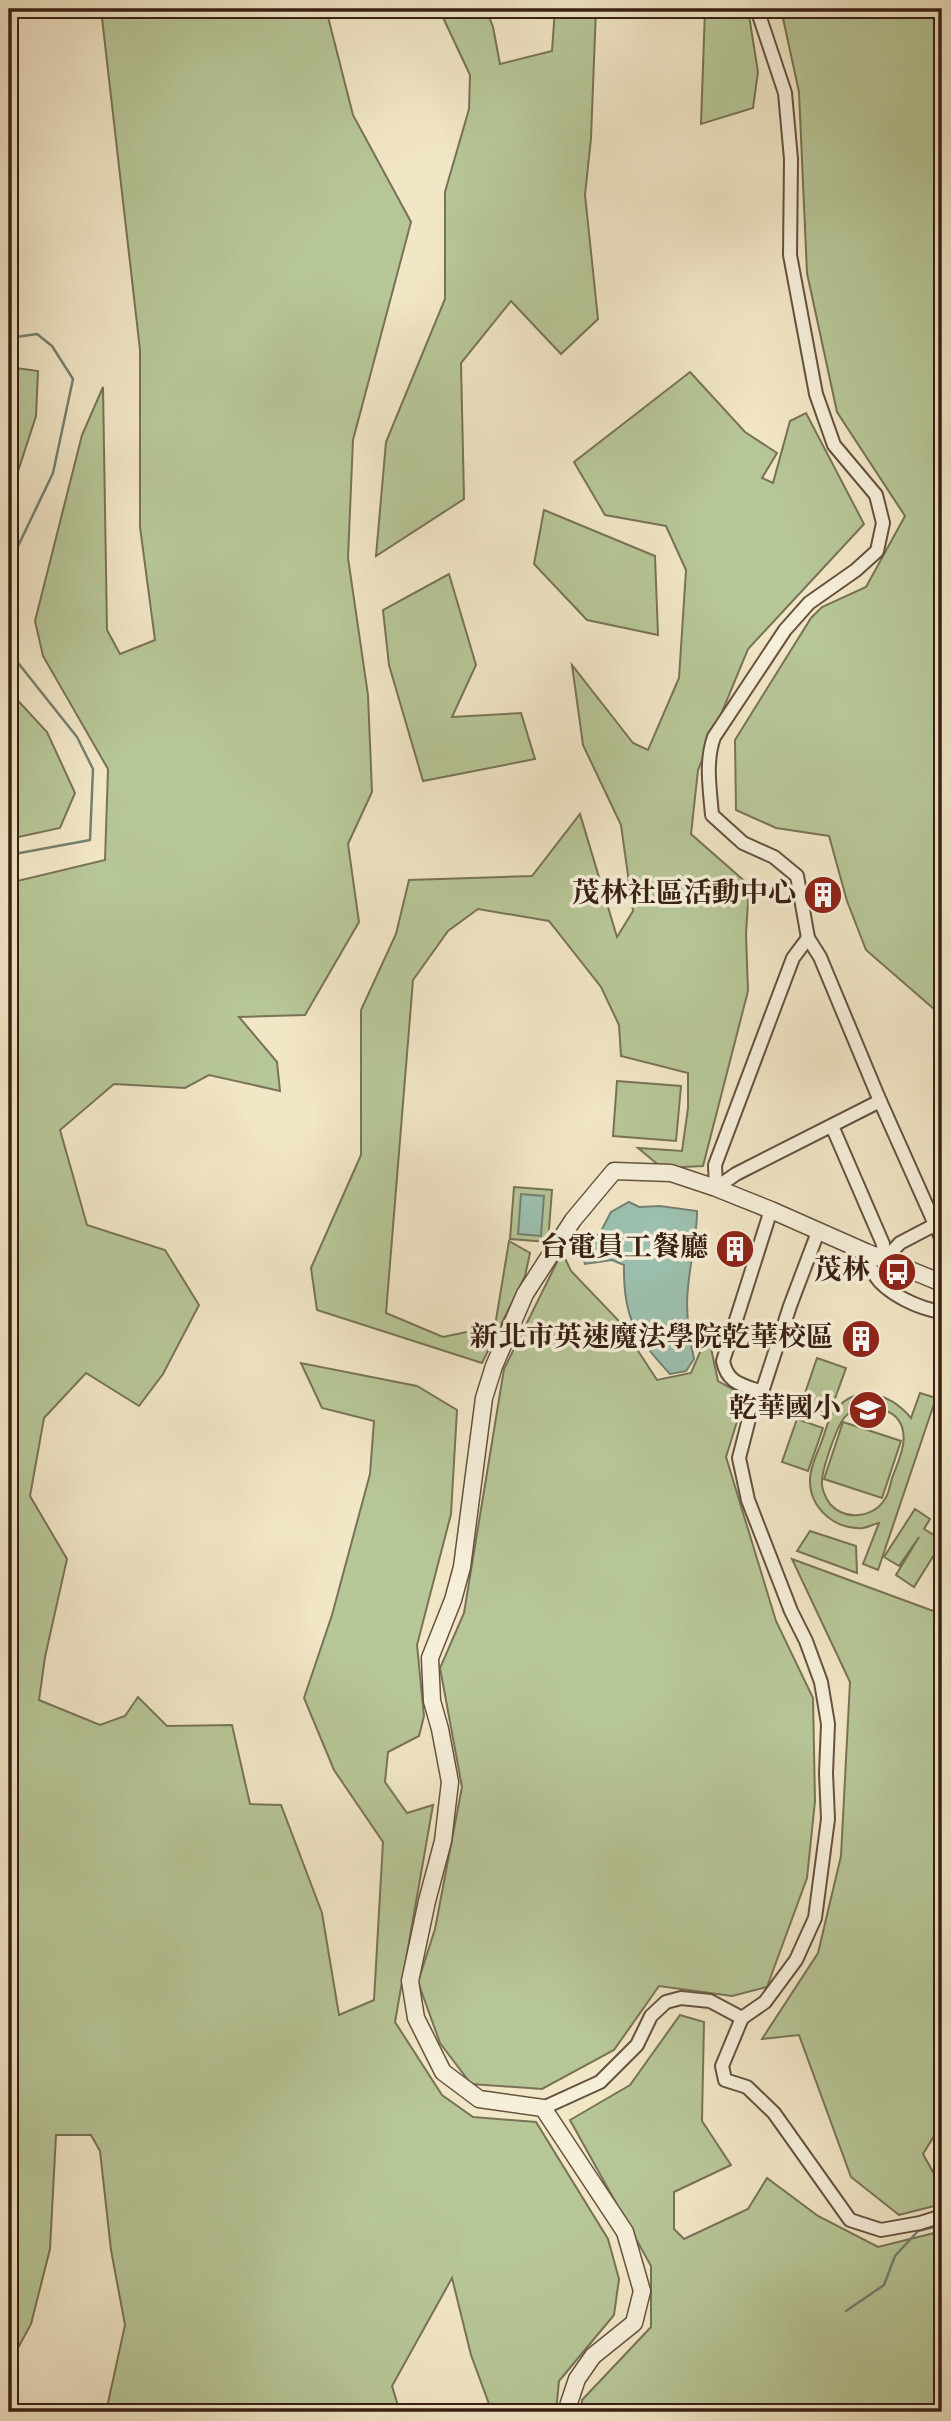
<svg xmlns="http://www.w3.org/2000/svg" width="951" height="2421" viewBox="0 0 951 2421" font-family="'Old Standard TT','Noto Serif TC',serif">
<rect width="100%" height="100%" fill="#f1e6c6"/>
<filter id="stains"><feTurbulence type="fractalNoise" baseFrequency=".00286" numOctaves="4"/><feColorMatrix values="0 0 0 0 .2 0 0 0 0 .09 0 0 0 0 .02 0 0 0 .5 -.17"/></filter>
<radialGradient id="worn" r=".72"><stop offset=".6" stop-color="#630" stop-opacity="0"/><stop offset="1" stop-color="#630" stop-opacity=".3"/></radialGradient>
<g fill="#b7c697" stroke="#787356" stroke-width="2" fill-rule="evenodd">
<path d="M101,9H326L353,115L411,222L353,440L348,558L368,695L372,792L348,844L359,922L305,1015L239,1017L277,1062L280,1091L209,1075L185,1088L114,1084L60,1130L87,1225L165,1250L199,1305L163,1374L139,1406L86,1373L44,1418L30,1496L67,1559L45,1657L39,1700L100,1725L125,1716L138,1697L167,1726L232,1725L250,1804L281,1805L322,1913L339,2015L374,2000L383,1842L334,1770L304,1698L332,1615L370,1474L374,1421L322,1408L301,1363L417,1386L457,1410L451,1514L417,1645L424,1716L419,1736L388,1752L385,1782L407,1813L433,1805L395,2022L442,2095L473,2117L536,2122L608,2239L619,2279L614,2315L559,2381L556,2412H492L471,2355L452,2278L392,2386L400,2412H106L125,2325L111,2250L100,2151L91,2135H56L50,2249L31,2324L12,2359L14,2312L9,2299V883L105,860L108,769L43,656L35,621L82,435L103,387L107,630L120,654L155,640L140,527V350Z"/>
<path d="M439,9H486L493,27L500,64L552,51L555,9H596L591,138L585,195L598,319L561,354L511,301L461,363L464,499L376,556L386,442L445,299V192L469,109L470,75Z"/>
<path d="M705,9H748L758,72L753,108L701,124Z"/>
<path d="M781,9H942V1016L866,950L847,901L829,836L776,828L736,810L735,740L811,618L822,607L866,587L905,516L837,412L807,273L799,92Z"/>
<path d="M9,367L38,371L36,416L9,499Z"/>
<path d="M690,372L745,432L777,453L762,478L773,483L790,421L806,413L864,524L748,649L698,770L691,834L749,885L746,934L748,991L703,1166L662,1168L638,1148L682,1151L688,1108V1073L621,1056L619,1025L601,987L549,921L478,909L448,931L413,980L386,1313L443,1337L495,1326L509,1241L530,1253L525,1276L482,1363L317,1310L311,1268L361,1155V1010L396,934L409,880L532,876L580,814L617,937L633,911L621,825L583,745L572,665L633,743L648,750L679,678L686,570L666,526L605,515L574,462Z"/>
<path d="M544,510L655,556L658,635L587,620L534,564Z"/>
<path d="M449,574L476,665L452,717L521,713L535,759L423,781L389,665L383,610Z"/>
<path d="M9,691L47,732L75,793L60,828L9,839Z"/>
<path d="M617,1081L681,1086L676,1141L613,1136Z"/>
<path d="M514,1187L552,1190L548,1242L510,1239Z"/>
<path d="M562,1252L571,1271L618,1320L657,1380L691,1373L708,1334L718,1381L745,1396L726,1457L776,1621L813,1698L815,1801L807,1878L767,1987L732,1996L659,1986L614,2050L542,2089L471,2084L440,2043L418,1982L435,1929L462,1787L440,1668L464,1613L504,1369Z"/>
<path d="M817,1358L846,1368L829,1415L801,1405Z"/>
<path d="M920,1393L936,1398L878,1570L863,1564L879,1523C874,1524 868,1527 863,1528C835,1530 809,1508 810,1479C810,1467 817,1454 821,1443C825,1434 827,1421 833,1413C856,1381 891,1394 911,1418ZM867,1406C877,1408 889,1410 896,1417C912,1434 899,1460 892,1478C890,1485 889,1493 885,1499C873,1518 845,1521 830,1504C826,1498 822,1491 822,1484C821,1471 836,1429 844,1418C849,1411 858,1408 867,1406Z"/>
<path d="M797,1419L823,1428L808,1471L782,1462Z"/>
<path d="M843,1422L901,1441L882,1498L824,1479Z"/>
<path d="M915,1509L930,1519L924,1529L942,1540V1542L914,1587L896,1575L919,1537L899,1566L884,1557Z"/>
<path d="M810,1531L856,1546L857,1573L797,1551Z"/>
<path d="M792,1559L936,1612L942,1605V2123L923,2154L942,2188V2204L899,2215L851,2177L799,2035L762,2039L818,1953L841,1856L850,1682Z"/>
<path d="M680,2015L704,2022L702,2121L731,2165L674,2192V2229L684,2239L748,2209L767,2178L818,2216L878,2247L942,2231V2412H582V2400L651,2327V2266L570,2120L630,2085Z"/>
</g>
<g fill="#9cc0af" stroke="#748071" stroke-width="2">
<path d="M521,1194L544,1196L541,1236L518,1234Z"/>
<path d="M629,1202L639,1207L660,1206L697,1211C697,1237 690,1262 688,1288C685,1312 689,1336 694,1359L686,1371L670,1374C635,1336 623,1317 624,1265L612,1260L585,1264L581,1251L600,1233L611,1212Z"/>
</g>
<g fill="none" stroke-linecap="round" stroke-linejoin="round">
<g stroke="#748071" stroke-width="2.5">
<path d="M9,338L37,334L52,346L73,379L53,473L9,565"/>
<path d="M9,635L11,654L77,737L93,769L90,840L9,855"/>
<path d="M846,2311L884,2285L895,2256L918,2231L942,2225"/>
</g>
<g stroke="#665240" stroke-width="16">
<g id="minor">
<path d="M757,9L785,93L791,159L790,255L816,394L834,445L876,495L883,523L877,551L856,570L809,603L785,630L714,737C705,762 710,789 712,815L743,843L774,857L797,876L808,938L820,957L880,1101L942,1240"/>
<path d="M832,1126L883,1244L884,1260"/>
<path d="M716,1188L715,1165L793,958L808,938"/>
<path d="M716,1188L736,1174L880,1101"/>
<path d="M866,1252C868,1259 870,1268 874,1274C886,1294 920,1309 942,1312"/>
<path d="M884,1260L900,1243L942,1221"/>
<path d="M762,1392C742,1385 727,1383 723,1361L771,1210"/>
<path d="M742,2018L722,2066L725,2080L747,2087L774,2113L850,2220L881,2230L920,2223L942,2216"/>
<path d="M543,2108L600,2082L637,2045L651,2016L666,2002L681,1998L710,2001L742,2018L765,2002L796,1960L815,1918L828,1819L826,1773L828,1724L821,1682L806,1641L791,1611L748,1500L739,1458L750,1415L762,1392L790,1306L818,1232"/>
</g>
</g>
<g stroke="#665240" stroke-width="19">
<path id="tertiary" d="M566,2412L577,2379L593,2356L634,2323L642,2291L625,2232L543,2108L479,2099L443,2072L416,2018L410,1981L427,1901L443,1841L450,1782L440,1729L432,1701L430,1658L453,1600L462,1567L484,1398L494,1366L525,1294L573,1220L614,1171L671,1173L716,1188L771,1210L866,1252L942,1283"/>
</g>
<use href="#minor" stroke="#f6efda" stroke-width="12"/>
<use href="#tertiary" stroke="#f6efda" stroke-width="16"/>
</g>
<defs>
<g id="building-disc" transform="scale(2.0125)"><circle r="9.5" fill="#8f2418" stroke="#f6efda"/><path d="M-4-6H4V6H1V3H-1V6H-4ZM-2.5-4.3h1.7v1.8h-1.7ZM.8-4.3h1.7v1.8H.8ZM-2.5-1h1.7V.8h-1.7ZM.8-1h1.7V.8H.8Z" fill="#fff"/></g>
<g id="bus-disc" transform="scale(2.0125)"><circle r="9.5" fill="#8f2418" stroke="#f6efda"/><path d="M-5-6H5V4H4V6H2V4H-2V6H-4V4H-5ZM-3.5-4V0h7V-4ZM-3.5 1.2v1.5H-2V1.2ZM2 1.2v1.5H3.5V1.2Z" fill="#fff"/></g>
<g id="school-disc" transform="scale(2.0125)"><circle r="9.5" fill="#8f2418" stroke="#f6efda"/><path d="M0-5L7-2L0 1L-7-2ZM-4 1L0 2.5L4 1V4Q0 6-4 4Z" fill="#fff"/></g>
</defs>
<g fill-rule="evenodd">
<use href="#building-disc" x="823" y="895"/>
<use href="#building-disc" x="735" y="1249"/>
<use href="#bus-disc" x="897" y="1272"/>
<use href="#building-disc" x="861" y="1339"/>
<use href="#school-disc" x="868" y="1410"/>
</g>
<g text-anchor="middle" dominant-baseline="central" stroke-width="7" stroke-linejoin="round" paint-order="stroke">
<g font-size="28" font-weight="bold" fill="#382014" stroke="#f6efda" text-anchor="end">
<text x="796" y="895">茂林社區活動中心</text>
<text x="708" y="1249">台電員工餐廳</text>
<text x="870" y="1272">茂林</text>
<text x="834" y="1339">新北市英速魔法學院乾華校區</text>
<text x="841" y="1410">乾華國小</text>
</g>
</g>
<rect width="951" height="2421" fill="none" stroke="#f1e6c6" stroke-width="35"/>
<rect x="10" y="10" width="930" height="2400" fill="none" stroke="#382014" stroke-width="3.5"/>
<rect x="18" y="18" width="916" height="2386" fill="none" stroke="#382014" stroke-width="2"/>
<rect width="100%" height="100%" filter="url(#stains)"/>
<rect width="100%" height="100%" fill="url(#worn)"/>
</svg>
